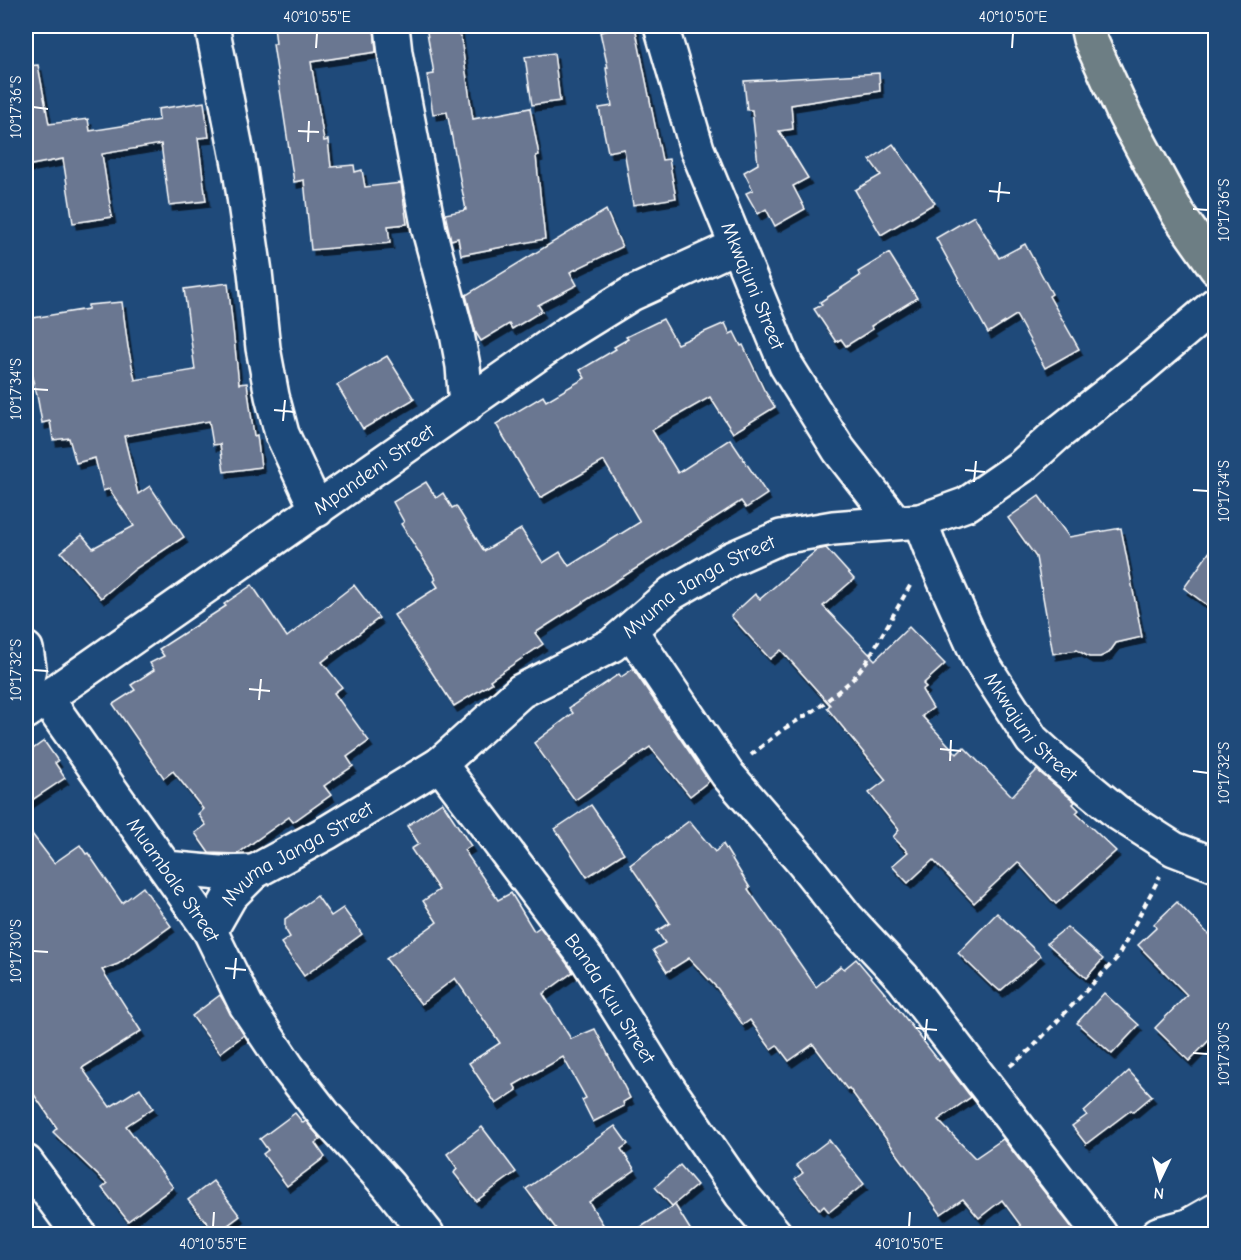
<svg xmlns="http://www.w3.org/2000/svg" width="1241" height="1260" viewBox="0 0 1241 1260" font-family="'Comic Neue',sans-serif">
<defs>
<filter id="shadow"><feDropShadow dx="3.5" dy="6" stdDeviation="0" flood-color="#0009"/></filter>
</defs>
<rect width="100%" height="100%" fill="#1f4a7a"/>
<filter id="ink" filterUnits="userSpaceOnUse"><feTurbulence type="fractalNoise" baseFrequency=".0167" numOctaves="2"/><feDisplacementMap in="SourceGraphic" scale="12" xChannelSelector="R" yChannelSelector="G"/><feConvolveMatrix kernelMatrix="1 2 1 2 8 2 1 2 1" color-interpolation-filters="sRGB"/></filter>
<g filter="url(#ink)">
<g fill="#6b7791" stroke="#fff" stroke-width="1.5" filter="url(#shadow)">
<path d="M274,26H374L376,52L311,62L324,141L328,140L331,167L354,165L355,172L362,170L365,187L401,183L407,224L388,226L390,243L311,250L304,180L294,182L273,44H276Z"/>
<path d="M426,26H459L473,119L530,108L539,155L536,156L545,239L461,255L458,238L451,240L445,214L466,210L447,112L433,114L427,75L434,74Z"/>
<path d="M629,26H635L662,160L669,159L676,198L633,205L624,149L608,152L599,108L612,106L606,68H608L600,32Z"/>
<path d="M554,53L560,101L532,105L525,57Z"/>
<path d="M38,65L49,124L88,119L90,131L159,120L158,109L204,102L209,137L198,138L206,201L169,205L161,144L102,154L112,217L73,223L63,159L26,166V66Z"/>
<path d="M879,73L880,91L791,105L793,129L779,131L808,178L793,186L805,209L775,226L766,209L758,214L746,193L753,190L744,172L758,164L752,110H747L744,81Z"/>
<path d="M893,144L935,203L881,235L855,190L881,175L870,160Z"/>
<path d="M606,210L622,247L570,272L577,285L538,305L542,311L512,329L509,324L481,341L476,333L466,295Z"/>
<path d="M974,216L999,258L1025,244L1052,294L1049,296L1079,349L1045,368L1016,315L988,333L936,238Z"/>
<path d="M889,253L917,298L871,326L873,329L846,346L841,339L836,342L814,309L822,305L820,302L860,276L858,272Z"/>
<path d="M228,283L239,384L247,383L254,436L257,435L261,467L224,472L220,444L213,445L209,421L124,436L138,494L150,486L184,537L135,569L101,598L61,552L82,535L93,548L134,526L109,489L103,491L95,458L76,463L69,438L53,440L50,421L42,423L37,395L28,363L33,362L26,319L88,309V305L122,302L128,347L135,380L195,370L184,289Z"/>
<path d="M663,319L677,344L725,323L730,334L734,332L741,346L743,345L764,390L775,407L733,433L710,397L652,430L678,473L730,439L767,494L746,508L741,501L535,633L543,644L490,680L492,683L454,706L394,615L438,587L434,581L436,579L401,524L404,522L393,502L426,482L436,498L443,493L452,508L456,506L484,551L521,529L543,563L560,552L569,566L640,522L604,461L540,498L496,424L543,396L546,401L585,378L580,370L616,349L614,347L628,339L626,337Z"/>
<path d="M387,356L414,399L363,429L337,385Z"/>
<path d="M1039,496L1069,537L1121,528L1142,637L1116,643L1109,653L1100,657H1089L1077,650L1053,654L1036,557L1008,518Z"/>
<path d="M1215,544V611L1184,588Z"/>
<path d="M826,548L854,579L823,606L875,660L909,627L945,664L923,684L926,687L922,690L933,708L922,716L957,754L964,747L1012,796L1037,770L1075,802L1073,804L1079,810L1076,813L1116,851L1056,904L1018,862L974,903L933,860L908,883L892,866L908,852L893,837L899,830L869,793L886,780L827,708L830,705L781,650L770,659L731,616L755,594L760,599L817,550Z"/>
<path d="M252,585L287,637L354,585L379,618L322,662L342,687L334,693L369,741L347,757L353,766L324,786L331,795L293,822L289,817L237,854L209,853L195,833L206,825L198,814L203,809L173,771L164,778L113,704L135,690L131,685L154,670L150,663L164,656L159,649L226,606L224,604Z"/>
<path d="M633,669L709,781L690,796L650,747L575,800L534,743L573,713L569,708L619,674L621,677Z"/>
<path d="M44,741L58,761L55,763L65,778L26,804V754Z"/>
<path d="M442,802L471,846L464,850L498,900L511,893L534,931L540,927L573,972L543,994L571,1039L595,1029L630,1098L623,1102L624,1106L593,1122L582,1100L586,1098L563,1057L514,1085L517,1090L496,1104L469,1063L500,1043L455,978L421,1004L386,959L437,922L423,901L439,890L411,849L419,844L407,826Z"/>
<path d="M591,805L624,853L587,877L555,829Z"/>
<path d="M689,821L715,852L723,844L750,888L748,889L816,987L841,966L844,969L856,959L899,1010L939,1061L942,1059L971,1097L938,1120L975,1158L1003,1139L1077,1234H1027L1002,1200L979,1218L963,1199L941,1214L849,1088L847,1089L813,1044L789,1061L777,1045L771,1049L750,1020L743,1025L718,989L689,958L667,972L653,950L665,943L657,931L670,923L630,865Z"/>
<path d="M26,826L54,863L80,845L86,854L88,853L122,903L143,887L171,926L118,964L102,970L141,1031L82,1068L110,1107L140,1088L153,1108L126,1126L173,1187L128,1221L102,1188L107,1184L53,1132L57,1128L26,1083Z"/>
<path d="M317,896L331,916L343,908L362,934L304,976L281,943L290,937L285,929V919Z"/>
<path d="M1177,902L1215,941V1034L1189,1061L1155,1028L1187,995L1138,945L1156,928L1154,924Z"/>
<path d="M997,913L1041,956L1000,991L993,985L992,986L958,953Z"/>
<path d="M1067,927L1103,959L1086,978L1047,943Z"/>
<path d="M1104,993L1139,1025L1112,1054L1077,1023Z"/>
<path d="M220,995L244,1035L220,1053L192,1016Z"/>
<path d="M1129,1071L1152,1096L1133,1112L1131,1110L1086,1144L1072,1126L1087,1115L1084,1112Z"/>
<path d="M295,1113L303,1123L306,1121L321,1139L315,1143L325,1157L287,1186L263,1154L268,1150L260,1139Z"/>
<path d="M615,1126L628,1144L621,1149L635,1170L589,1202L609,1234H560L526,1189Z"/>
<path d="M482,1127L516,1172L476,1201L454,1173L457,1168L447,1154Z"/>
<path d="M829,1140L864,1184L829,1212L824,1206L820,1210L795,1179L803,1173L796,1165Z"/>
<path d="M680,1165L697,1185L672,1206L655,1187Z"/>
<path d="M213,1181L240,1216L216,1234L188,1200Z"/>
<path d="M675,1205L693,1234H630Z"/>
</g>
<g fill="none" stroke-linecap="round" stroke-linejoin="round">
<g stroke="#fff" stroke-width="38">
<g id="minor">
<path d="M212,26L240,169L255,272L263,348L272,396L282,434L317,510"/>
<path d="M392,26L395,53L429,230L457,334L463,366L466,406"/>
<path id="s1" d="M661,26L697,149L786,365L839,450L895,522"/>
<path id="s2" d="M920,521L931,550L979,658L1032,740L1055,761L1118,813L1174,849L1216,865"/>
<path d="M630,630L727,774L802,861L847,918L903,978L1100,1234"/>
<path d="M26,649L29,668L26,684"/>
<path id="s3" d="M46,698L210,931L246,1005L288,1068L326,1117L388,1185L427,1234"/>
<path id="s4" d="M26,712L568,333L631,294L736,246"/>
<path id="s5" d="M440,764L587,959L658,1073L741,1194L775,1234"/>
<path d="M166,868L219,873L254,872"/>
<path id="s6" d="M210,931L230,896L254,872L328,832L440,764L521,691L612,645L672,593L731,559L781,537L833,528L920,521L967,504L1022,466L1056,435L1143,366L1216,304"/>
<path d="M26,1162L79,1234"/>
<path d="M1158,1234L1188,1226L1216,1210"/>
</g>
</g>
<g stroke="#fff" stroke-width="38">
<path id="major" d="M1087,26L1090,39L1125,116L1178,214L1216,268"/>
</g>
<g stroke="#fff" stroke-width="4" stroke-dasharray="6 4.5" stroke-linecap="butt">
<path d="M751,755L782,730L818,708L852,680L867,661L911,584"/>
<path d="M1010,1066L1030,1050L1117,958L1160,876"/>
</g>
<use href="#minor" stroke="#1f4a7a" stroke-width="33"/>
<use href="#major" stroke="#6d7e84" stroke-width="33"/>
</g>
</g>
<path fill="none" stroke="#fff" stroke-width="2" d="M316,48L317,33M1012,48L1013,33M33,107L48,109M298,131L319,132M308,142L309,121M989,191L1010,193M998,202L1000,182M1193,209L1208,210M33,389L48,390M274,410L295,412M283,421L285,400M965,470L985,472M974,482L976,461M1193,490L1208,491M33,670L48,671M249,689L270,691M259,700L261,679M940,749L961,751M950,761L951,740M1193,771L1208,773M33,951L48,952M225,968L246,970M234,979L236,958M916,1028L937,1030M925,1040L927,1019M1193,1053L1208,1054M213,1227L214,1212M909,1227L910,1212"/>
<g text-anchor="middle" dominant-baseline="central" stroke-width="4.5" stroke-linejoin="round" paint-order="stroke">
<g font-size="20" fill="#fff" stroke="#1f4a7a">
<text stroke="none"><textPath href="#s1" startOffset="276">Mkwajuni Street</textPath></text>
<text stroke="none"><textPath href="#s4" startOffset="424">Mpandeni Street</textPath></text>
<text stroke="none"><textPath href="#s6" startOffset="606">Mvuma Janga Street</textPath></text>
<text stroke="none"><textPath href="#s2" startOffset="236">Mkwajuni Street</textPath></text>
<text stroke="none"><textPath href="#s6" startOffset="120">Mvuma Janga Street</textPath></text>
<text stroke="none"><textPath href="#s3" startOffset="222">Muambale Street</textPath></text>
<text stroke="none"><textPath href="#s5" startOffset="290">Banda Kuu Street</textPath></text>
</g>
</g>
<rect width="1241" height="1260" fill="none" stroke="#1f4a7a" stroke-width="66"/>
<g transform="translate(1160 1179) rotate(185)" stroke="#1f4a7a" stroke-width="4.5" paint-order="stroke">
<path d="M0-4.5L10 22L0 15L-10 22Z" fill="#ffffff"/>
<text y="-9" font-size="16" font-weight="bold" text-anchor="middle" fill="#ffffff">N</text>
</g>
<rect x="33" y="33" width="1175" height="1194" fill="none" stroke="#fff" stroke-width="2"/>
<g font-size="15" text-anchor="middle" fill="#fff">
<text x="317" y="22">40°10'55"E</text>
<text x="1013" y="22">40°10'50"E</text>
<text transform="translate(16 107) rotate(-90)" y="5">10°17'36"S</text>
<text transform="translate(1224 210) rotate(-90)" y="5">10°17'36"S</text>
<text transform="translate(16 389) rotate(-90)" y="5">10°17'34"S</text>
<text transform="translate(1224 491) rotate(-90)" y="5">10°17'34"S</text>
<text transform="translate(16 670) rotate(-90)" y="5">10°17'32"S</text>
<text transform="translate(1224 773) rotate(-90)" y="5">10°17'32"S</text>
<text transform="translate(16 951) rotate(-90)" y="5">10°17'30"S</text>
<text transform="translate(1224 1054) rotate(-90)" y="5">10°17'30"S</text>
<text x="213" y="1249">40°10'55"E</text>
<text x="909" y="1249">40°10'50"E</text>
</g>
</svg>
